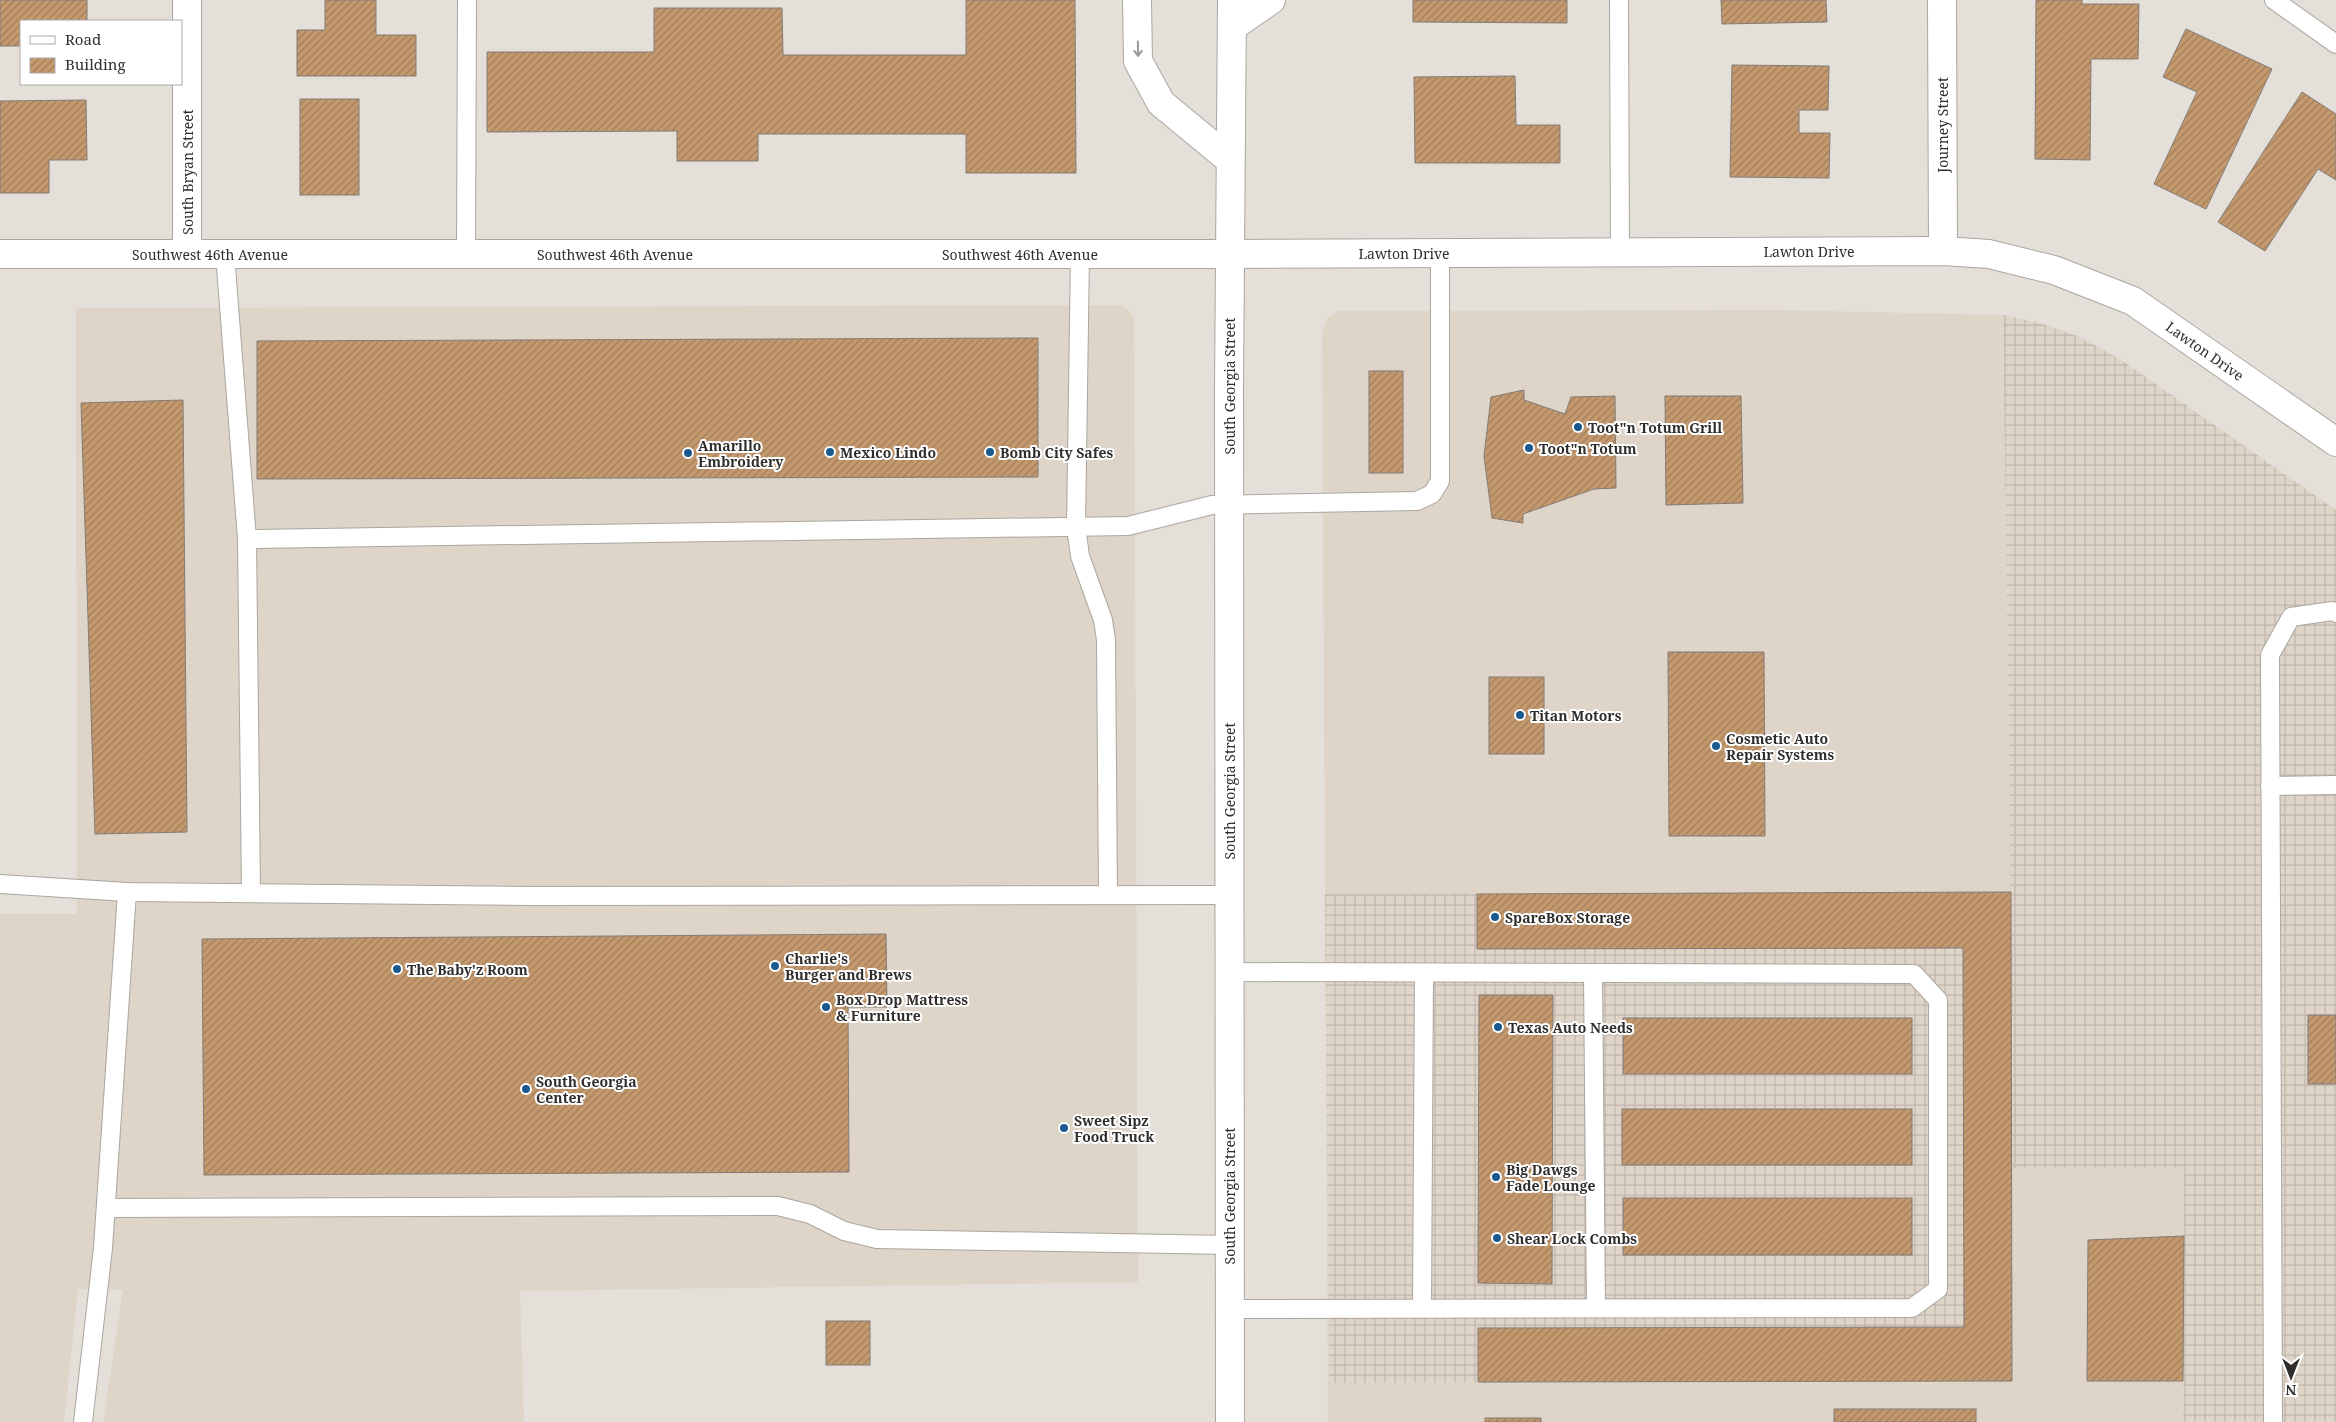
<svg xmlns="http://www.w3.org/2000/svg" width="2336" height="1422" viewBox="0 0 2336 1422" font-family="'Noto Serif',serif">
<defs>
<pattern id="industrial-grid" width="8" height="8" patternUnits="userSpaceOnUse" patternTransform="scale(1.25)"><rect width="8" height="8" fill="#dfd4c8"/><path d="M0 4h8M4 0v8" fill="none" stroke="#c0b6ac"/></pattern>
<pattern id="building-hatch" width="6" height="6" patternUnits="userSpaceOnUse" patternTransform="scale(1.25)"><rect width="6" height="6" fill="#c5996e"/><path d="M-1 1l2-2M0 6l6-6M5 7l2-2" fill="none" stroke="#a07d5b"/></pattern>
</defs>
<rect width="100%" height="100%" fill="#e5dfd9"/>
<g fill="#dfd4c8">
<path d="M1123,305L1134,317L1138,1282L520,1291L524,1422H103L123,1290L78,1289L64,1422H0V914H77L76,308Z"/>
<path d="M1777,310L2003,315L2011,892L1569,1382L2012,1381V1168H2184L2183,1422H1328L1322,332L1328,317L1339,311Z"/>
</g>
<path fill="url(#industrial-grid)" d="M2003,315L2040,323L2080,337L2123,361L2336,510V1422H2183L2184,1168H2012V1381L1329,1383L1325,894L2011,892Z"/>
<g fill="url(#building-hatch)" stroke="#827c77">
<path d="M0,0H87V21H21V46H0Z"/>
<path d="M325,0H376V35H416V76H297V30H325Z"/>
<path d="M966,0H1075L1076,173H966V134H758V161H677V131L487,132V52H654V8H782L783,55H966Z"/>
<path d="M1413,0H1567V23L1413,22Z"/>
<path d="M1721,0H1826L1827,22L1722,24Z"/>
<path d="M2036,0H2082V4H2139L2138,59H2091L2090,160L2035,159Z"/>
<path d="M2186,29L2272,69L2206,209L2154,184L2197,92L2163,77Z"/>
<path d="M1732,65L1829,66L1828,110H1799V133H1830L1829,178L1730,177Z"/>
<path d="M1515,76L1516,125H1560V163H1415L1414,77Z"/>
<path d="M2302,92L2336,114V180L2318,169L2265,251L2218,222Z"/>
<rect x="300" y="99" width="59" height="96"/>
<path d="M86,100L87,160H49V193H0V101Z"/>
<path d="M1038,338V477L257,479V341Z"/>
<rect x="1369" y="371" width="34" height="102"/>
<path d="M1524,390V400L1565,414L1571,397L1615,396L1616,488L1594,489L1523,514V523L1492,518L1484,456L1491,397Z"/>
<path d="M1665,396H1741L1743,503L1666,505Z"/>
<path d="M183,400L187,832L95,834L81,403Z"/>
<path d="M1668,652H1764L1765,836H1669Z"/>
<rect x="1489" y="677" width="55" height="77"/>
<path d="M2011,892L2012,1381L1478,1382V1328L1964,1327L1963,948L1477,949V894Z"/>
<path d="M886,934L887,1007H848L849,1172L204,1175L202,939Z"/>
<path d="M1479,995H1553L1552,1284L1478,1283Z"/>
<rect x="2308" y="1015" width="28" height="69"/>
<rect x="1623" y="1018" width="289" height="56"/>
<rect x="1622" y="1109" width="290" height="56"/>
<rect x="1623" y="1198" width="289" height="57"/>
<path d="M2184,1236L2183,1381H2087L2088,1240Z"/>
<rect x="826" y="1321" width="44" height="44"/>
<rect x="1834" y="1409" width="142" height="13"/>
<rect x="1485" y="1418" width="56" height="4"/>
</g>
<g fill="none" stroke-linecap="round" stroke-linejoin="round">
<g stroke="#aba6a0" stroke-width="20">
<g id="service">
<path d="M1619,0L1620,253"/>
<path d="M2274,0L2336,44"/>
<path d="M225,254L247,539L251,892"/>
<path d="M466,254L467,0"/>
<path d="M1080,254L1076,527L1080,556L1103,620L1106,640L1108,895"/>
<path d="M247,539L1128,526L1212,505L1417,501L1432,494L1440,481V253"/>
<path d="M2270,786L2336,785"/>
<path d="M0,884L127,892L529,896L1229,895"/>
<path d="M1229,972L1914,974L1938,1000V1289L1912,1308L1230,1309"/>
<path d="M1593,974L1596,1308"/>
<path d="M106,1208L778,1206L810,1214L844,1231L877,1239L1229,1245"/>
<path d="M1422,1308L1424,973"/>
<path d="M83,1422L103,1248L127,892"/>
<path d="M2273,1422L2270,655L2291,617L2332,611L2336,613"/>
</g>
</g>
<g stroke="#aba6a0" stroke-width="30">
<g id="minor">
<path d="M1137,0L1138,61L1161,103L1230,160"/>
<path d="M1942,0L1943,251"/>
<path d="M1232,27L1271,0"/>
<path d="M187,254V0"/>
</g>
</g>
<g stroke="#aba6a0" stroke-width="30">
<path id="tertiary" d="M0,254H1230L1943,251L1989,254L2054,270L2133,301L2336,442"/>
</g>
<g stroke="#aba6a0" stroke-width="30">
<path id="secondary" d="M1230,1422L1229,389L1232,0"/>
</g>
<use href="#service" stroke="#fff" stroke-width="18"/>
<use href="#minor" stroke="#fff" stroke-width="28"/>
<use href="#tertiary" stroke="#fff" stroke-width="28"/>
<use href="#secondary" stroke="#fff" stroke-width="28"/>
</g>
<defs><path id="oneway-shaft" d="M-6 0H5M1.5-3L5.5 0L1.5 3" fill="none" stroke-width="1.6" stroke-linecap="round" stroke-linejoin="round" transform="scale(1.25)"/></defs>
<use stroke="#989696" href="#oneway-shaft" transform="translate(1138 49) rotate(89)"/>
<g fill="#19598f" stroke="#fff" stroke-width="2">
<circle cx="1578" cy="427" r="5"/>
<circle cx="1529" cy="448" r="5"/>
<circle cx="830" cy="452" r="5"/>
<circle cx="990" cy="452" r="5"/>
<circle cx="688" cy="453" r="5"/>
<circle cx="1520" cy="715" r="5"/>
<circle cx="1716" cy="746" r="5"/>
<circle cx="1495" cy="917" r="5"/>
<circle cx="775" cy="966" r="5"/>
<circle cx="397" cy="969" r="5"/>
<circle cx="826" cy="1007" r="5"/>
<circle cx="1498" cy="1027" r="5"/>
<circle cx="526" cy="1089" r="5"/>
<circle cx="1064" cy="1128" r="5"/>
<circle cx="1496" cy="1177" r="5"/>
<circle cx="1497" cy="1238" r="5"/>
</g>
<g text-anchor="middle" dominant-baseline="central" stroke-width="4" stroke-linejoin="round" paint-order="stroke">
<g font-size="14" fill="#302e2c" stroke="#fff">
<text transform="translate(1942 125) rotate(-90)">Journey Street</text>
<text transform="translate(187 172) rotate(-90)">South Bryan Street</text>
<text x="1809" y="251">Lawton Drive</text>
<text x="1404" y="253">Lawton Drive</text>
<text x="210" y="254">Southwest 46th Avenue</text>
<text x="615" y="254">Southwest 46th Avenue</text>
<text x="1020" y="254">Southwest 46th Avenue</text>
<text transform="translate(2205 351) rotate(35)">Lawton Drive</text>
<text transform="translate(1229 386) rotate(-90)">South Georgia Street</text>
<text transform="translate(1229 791) rotate(-90)">South Georgia Street</text>
<text transform="translate(1229 1196) rotate(-90)">South Georgia Street</text>
</g>
<g font-size="14" font-weight="bold" fill="#302e2c" stroke="#fff" text-anchor="start">
<text x="1588" y="427">Toot"n Totum Grill</text>
<text x="698" y="445">Amarillo<tspan x="698" dy="16">Embroidery</tspan></text>
<text x="1539" y="448">Toot"n Totum</text>
<text x="840" y="452">Mexico Lindo</text>
<text x="1000" y="452">Bomb City Safes</text>
<text x="1530" y="715">Titan Motors</text>
<text x="1726" y="738">Cosmetic Auto<tspan x="1726" dy="16">Repair Systems</tspan></text>
<text x="1505" y="917">SpareBox Storage</text>
<text x="785" y="958">Charlie's<tspan x="785" dy="16">Burger and Brews</tspan></text>
<text x="407" y="969">The Baby'z Room</text>
<text x="836" y="999">Box Drop Mattress<tspan x="836" dy="16">&amp; Furniture</tspan></text>
<text x="1508" y="1027">Texas Auto Needs</text>
<text x="536" y="1081">South Georgia<tspan x="536" dy="16">Center</tspan></text>
<text x="1074" y="1120">Sweet Sipz<tspan x="1074" dy="16">Food Truck</tspan></text>
<text x="1506" y="1169">Big Dawgs<tspan x="1506" dy="16">Fade Lounge</tspan></text>
<text x="1507" y="1238">Shear Lock Combs</text>
</g>
</g>
<rect x="20" y="20" width="162" height="65" fill="#ffffff" stroke="#acabab"/>
<rect x="30" y="36" width="25" height="8" fill="#ffffff" stroke="#acabab"/>
<text x="65" y="45" font-size="15" fill="#302e2c">Road</text>
<rect x="30" y="58" width="25" height="15" fill="url(#building-hatch)" stroke="#acabab"/>
<text x="65" y="70" font-size="15" fill="#302e2c">Building</text>
<g transform="translate(2291 1377) rotate(180)" stroke="#ffffff" stroke-width="4" paint-order="stroke">
<path d="M0-4L9 19L0 12L-9 19Z" fill="#302e2c"/>
<text y="-8" font-size="14" font-weight="bold" text-anchor="middle" fill="#302e2c">N</text>
</g>
</svg>
